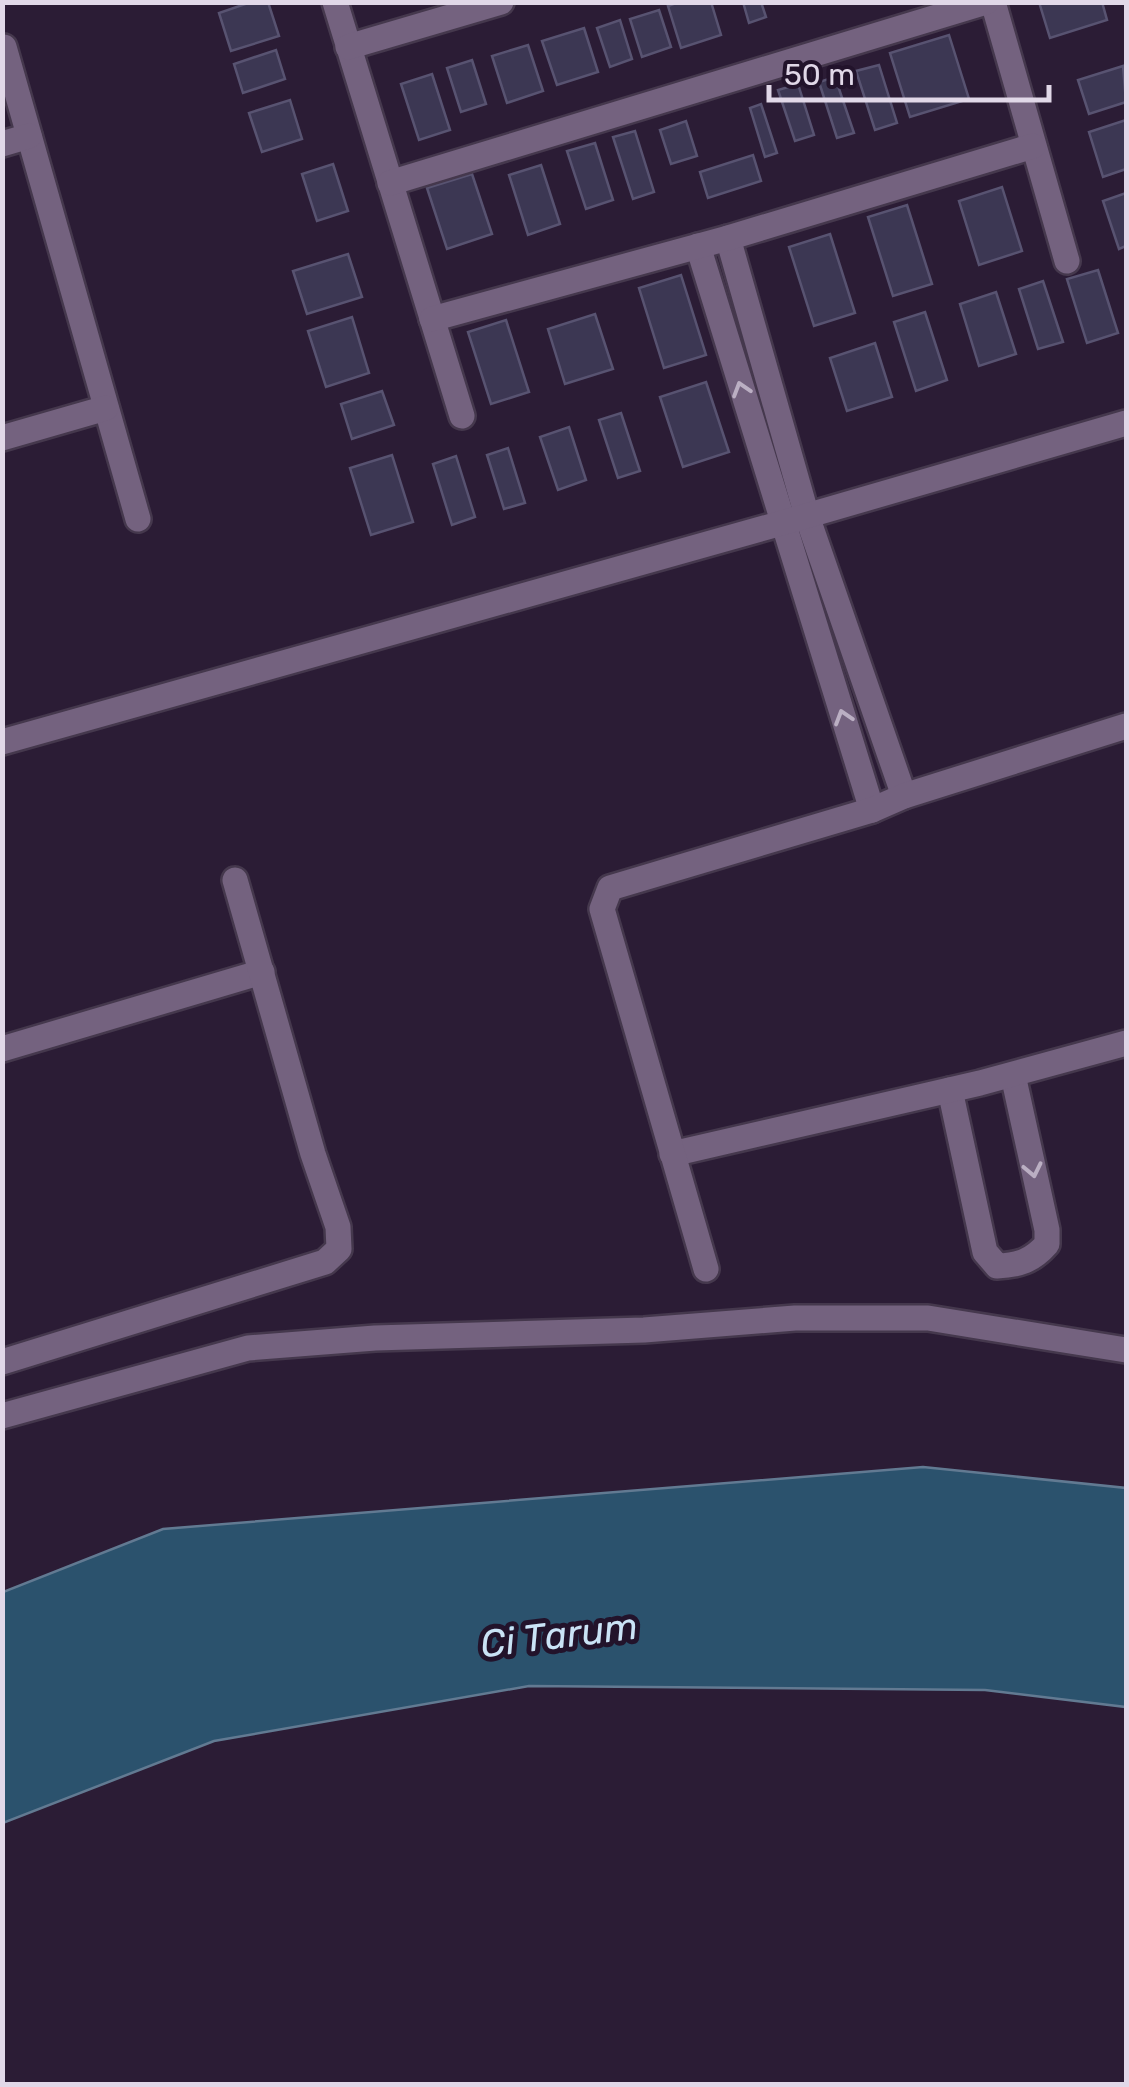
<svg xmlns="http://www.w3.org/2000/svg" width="1129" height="2087" viewBox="0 0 1129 2087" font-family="Rubik,sans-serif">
<rect width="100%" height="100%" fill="#2b1c35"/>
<path fill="#2b526d" stroke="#627a92" stroke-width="2.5" d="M923,1467L1126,1488V1707L985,1690L529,1686L214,1741L3,1823V1592L163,1529Z"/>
<g fill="#3c3753" stroke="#585371" stroke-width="2.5">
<path d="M251,2H268L279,36L231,51L219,13Z"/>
<path d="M679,2H711L721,35L681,48L668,6Z"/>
<path d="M743,2H761L766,17L749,23Z"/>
<path d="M1039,2H1102L1107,20L1050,38Z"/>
<path d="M659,10L671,47L642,57L630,19Z"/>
<path d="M620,20L632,59L610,67L597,28Z"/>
<path d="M584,28L598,72L557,85L542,41Z"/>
<path d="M949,35L969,99L910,117L890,53Z"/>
<path d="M528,45L543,91L507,103L492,56Z"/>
<path d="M276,50L285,79L243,93L234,64Z"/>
<path d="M472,60L486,104L461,112L447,68Z"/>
<path d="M879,65L897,123L875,130L856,71Z"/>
<path d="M1123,66L1126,102L1089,114L1078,80Z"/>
<path d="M432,74L450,130L419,140L401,84Z"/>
<path d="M835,77L854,133L837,138L819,82Z"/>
<path d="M798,84L814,135L795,141L778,90Z"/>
<path d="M290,100L302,139L262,152L249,113Z"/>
<path d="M761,104L777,153L765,157L750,108Z"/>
<path d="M1126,120V169L1103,177L1089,132Z"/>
<path d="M686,121L697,156L671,164L660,130Z"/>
<path d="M635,131L654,192L633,199L613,137Z"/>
<path d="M595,143L613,200L586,209L567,151Z"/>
<path d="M753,155L761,181L708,198L700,172Z"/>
<path d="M333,164L348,211L317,221L302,174Z"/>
<path d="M541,165L560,224L528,235L509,175Z"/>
<path d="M472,174L492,234L447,249L427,188Z"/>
<path d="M1002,187L1022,251L979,265L959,201Z"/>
<path d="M1126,193V246L1119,249L1103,201Z"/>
<path d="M907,205L932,284L893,296L868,217Z"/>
<path d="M830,234L855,313L814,326L789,247Z"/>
<path d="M348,254L362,297L307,314L293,271Z"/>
<path d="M1098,270L1118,333L1087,343L1067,279Z"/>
<path d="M681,275L706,355L664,368L639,288Z"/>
<path d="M1043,281L1063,342L1038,349L1019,289Z"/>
<path d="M996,292L1016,354L979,366L960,304Z"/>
<path d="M925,312L947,380L916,391L894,322Z"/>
<path d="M595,314L613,369L565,384L548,329Z"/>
<path d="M352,317L369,373L326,387L308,331Z"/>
<path d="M506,320L529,392L491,404L468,332Z"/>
<path d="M875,343L892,397L847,411L830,358Z"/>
<path d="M706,382L729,452L683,467L660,397Z"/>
<path d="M382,391L394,425L352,439L341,404Z"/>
<path d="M621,413L640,471L618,478L599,420Z"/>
<path d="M569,427L586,480L558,490L540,437Z"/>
<path d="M508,448L525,503L504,509L487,455Z"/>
<path d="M392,455L413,522L371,535L350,468Z"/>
<path d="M456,456L475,517L452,525L433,464Z"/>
</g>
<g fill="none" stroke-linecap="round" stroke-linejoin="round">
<g stroke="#45384d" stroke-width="30">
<g id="minor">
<path d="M335,2L462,416"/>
<path d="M993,2L1067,261"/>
<path d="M4,47L138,519"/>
<path d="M348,47L501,2"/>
<path d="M2,144L29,136"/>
<path d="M390,183L986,2"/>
<path d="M728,238L807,516L904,796"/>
<path d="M698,246L872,810"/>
<path d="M432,319L728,238L1033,146"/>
<path d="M2,438L106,408"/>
<path d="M2,742L782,523L1126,423"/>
<path d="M2,1049L262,972"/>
<path d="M950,1090L985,1252L997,1266C1019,1265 1032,1261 1047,1244V1230L1013,1075"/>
<path d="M672,1154L980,1083L1126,1043"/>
<path d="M706,1269L602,909L610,888L872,810L904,796L1126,726"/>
<path d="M2,1362L325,1262L339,1249L338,1227L313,1154L235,880"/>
<path d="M2,1416L248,1348L375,1338L644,1330L795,1318H928L1126,1350"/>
</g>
</g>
<use href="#minor" stroke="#74627f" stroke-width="25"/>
</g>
<defs><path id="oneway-chevron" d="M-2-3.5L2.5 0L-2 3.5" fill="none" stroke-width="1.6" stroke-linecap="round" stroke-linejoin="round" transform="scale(2.5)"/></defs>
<g stroke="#bbafc3">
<use href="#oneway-chevron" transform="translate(741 389) rotate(-107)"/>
<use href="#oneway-chevron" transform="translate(843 717) rotate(-107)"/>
<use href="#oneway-chevron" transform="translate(1033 1170) rotate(78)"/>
</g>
<g text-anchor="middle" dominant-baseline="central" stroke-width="10" stroke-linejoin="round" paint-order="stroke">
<g font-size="38" font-style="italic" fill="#cae3f6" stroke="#22132b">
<text transform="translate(559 1635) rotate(-7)">Ci Tarum</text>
</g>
</g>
<rect width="1129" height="2087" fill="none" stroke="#e1d8e8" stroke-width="10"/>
<path d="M769 85v15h280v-15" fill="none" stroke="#e1d8e8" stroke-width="5"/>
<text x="784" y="85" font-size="30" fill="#e1d8e8" stroke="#22132b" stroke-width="8" paint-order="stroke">50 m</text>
</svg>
